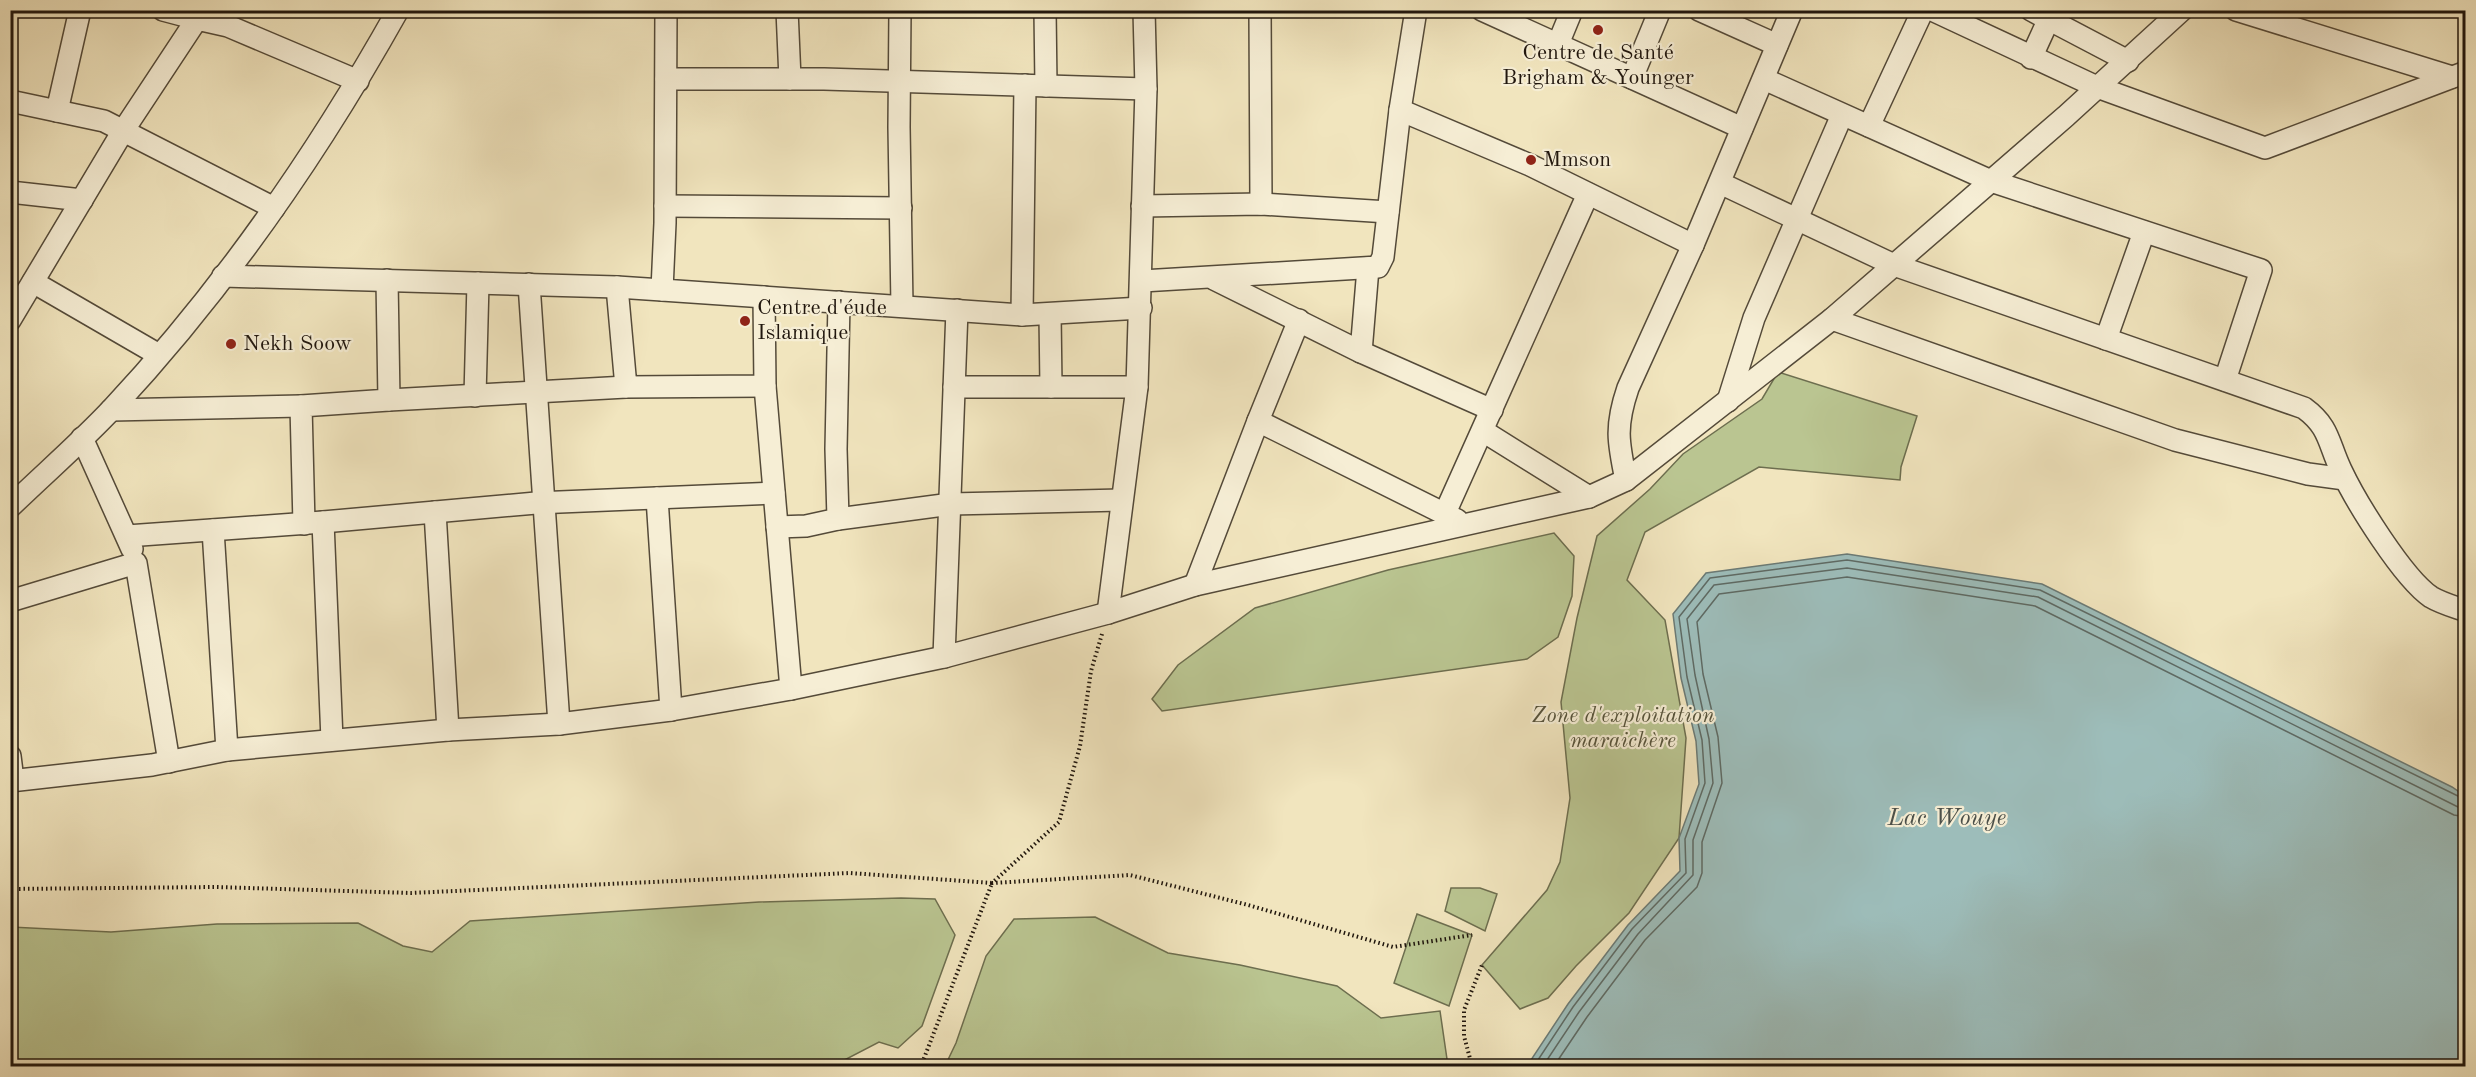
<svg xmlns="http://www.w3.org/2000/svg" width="2476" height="1077" viewBox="0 0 2476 1077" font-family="'Old Standard TT',serif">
<rect width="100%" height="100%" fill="#f1e5be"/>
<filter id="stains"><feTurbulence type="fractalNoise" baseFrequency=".00333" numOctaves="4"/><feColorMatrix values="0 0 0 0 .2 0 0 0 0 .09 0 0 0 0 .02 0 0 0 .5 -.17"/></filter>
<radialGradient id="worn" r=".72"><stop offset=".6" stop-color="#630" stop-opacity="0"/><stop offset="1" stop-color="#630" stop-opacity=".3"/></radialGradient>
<g fill="#bac591" stroke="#6d6e4f" stroke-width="1.5">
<path d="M1778,372L1917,416L1901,467L1900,480L1759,467L1645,532L1627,580L1665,620L1686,738L1679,838L1629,913L1576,966L1548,998L1520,1009L1482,965L1547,890L1560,862L1570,798L1561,702L1577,618L1597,536L1650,489L1683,454L1762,399Z"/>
<path d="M1554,533L1574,556L1572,596L1558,637L1527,659L1162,711L1152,699L1178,665L1255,608L1388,570Z"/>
<path d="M1451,888H1480L1497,894L1485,931L1445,911Z"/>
<path d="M901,898L935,899L955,935L922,1026L898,1048L879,1042L833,1066H11V927L111,932L217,924L358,923L403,946L432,952L470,921L759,902Z"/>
<path d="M1417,914L1472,935L1449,1006L1394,983Z"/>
<path d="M1095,917L1168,953L1240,965L1337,986L1381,1018L1440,1011L1448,1066H945L956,1043L986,956L1014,919Z"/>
</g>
<path fill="#9dbdba" stroke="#6b7a75" stroke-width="1.5" d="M1847,554L2042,584L2452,787L2465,796V1066H1527L1568,1004L1628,925L1680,871L1679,838L1699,784L1696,741L1681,678L1673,614L1706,573Z"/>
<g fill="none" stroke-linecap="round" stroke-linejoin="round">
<g stroke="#5e6a64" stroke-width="1.5">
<path d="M1534,1066L1573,1007L1632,929L1686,873L1685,839L1705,783L1702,740L1687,677L1679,617L1710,578L1847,560L2040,590L2466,800"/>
<path d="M1543,1066L1579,1012L1638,934L1693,875V840L1713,783L1709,739L1695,675L1687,619L1714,585L1847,568L2038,597L2458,807L2466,808"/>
<path d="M1554,1066L1587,1017L1645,940L1697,887L1702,873V842L1722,783L1718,737L1703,674L1697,622L1719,594L1847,577L2035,606L2454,815L2466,817"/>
</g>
<g stroke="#544a39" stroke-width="24">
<g id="minor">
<path d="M163,10L197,19"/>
<path d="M666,10L665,223L662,290L1022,315L1141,308"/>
<path d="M787,10L790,79"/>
<path d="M900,10L899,127L902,306"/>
<path d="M1045,10L1046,86"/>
<path d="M1260,10L1261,204"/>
<path d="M1482,10L1742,128"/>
<path d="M1699,10L1777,45"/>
<path d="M1932,10L2097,87L2265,148L2466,72"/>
<path d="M2031,10L2128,61"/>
<path d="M2236,10L2452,77"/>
<path d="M1558,44L1572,10"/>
<path d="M2031,58L2053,10"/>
<path d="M1632,78L1660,10"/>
<path d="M666,79H824L1146,89"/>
<path d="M1764,79L1991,181L2261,270L2225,380"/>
<path d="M10,101L104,121L274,208"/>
<path d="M1400,110L1530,165L1693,245"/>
<path d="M57,111L80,10"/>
<path d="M1869,126L1923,10"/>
<path d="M1720,183L1894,265L2304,408C2330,427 2328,443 2341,470C2356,502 2403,578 2431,597C2441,603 2455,607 2466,611"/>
<path d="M10,192L82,200"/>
<path d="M665,206L901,208"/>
<path d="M1142,206L1261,204L1388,212"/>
<path d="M223,276L617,287L662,290"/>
<path d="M1214,279L1361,352L1492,410"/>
<path d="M1142,281L1378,267L1383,257L1400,110L1416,10"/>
<path d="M33,282L159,355"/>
<path d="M529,284L559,724"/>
<path d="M617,287L626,387L765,386L764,297"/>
<path d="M1050,314L1051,387"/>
<path d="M1022,315L1025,85"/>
<path d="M1832,319L2175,440L2308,474L2345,479"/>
<path d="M10,320L123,131L197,19L228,26L358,81"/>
<path d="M1299,320L1258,421L1457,520"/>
<path d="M2106,339L2144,232"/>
<path d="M1361,352L1368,268"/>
<path d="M765,386L791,689"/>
<path d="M954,387H1137"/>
<path d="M475,396L478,283"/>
<path d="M389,400L626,387"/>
<path d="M1728,401L1754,318L1842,115"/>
<path d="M111,410L301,406"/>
<path d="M1483,431L1589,497"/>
<path d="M82,438L132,549"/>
<path d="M1626,480C1618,442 1615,426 1628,388L1693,245L1792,10"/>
<path d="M657,498L671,710"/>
<path d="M10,507C44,474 80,443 112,409C224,289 318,153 398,10"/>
<path d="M435,512L448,730"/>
<path d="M1445,513L1588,194"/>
<path d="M838,519L951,504L1121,500"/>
<path d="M323,522L332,740"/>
<path d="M304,524L301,406L389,400L387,280"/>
<path d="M777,527L806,526L838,519L836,449L839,302"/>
<path d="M213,530L227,750"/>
<path d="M127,536L323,522L536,503L774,493"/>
<path d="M1195,585L1258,421"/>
<path d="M10,601L136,563L169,762"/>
<path d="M1108,613L1137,387L1146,89L1144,10"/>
<path d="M944,657L957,310"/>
<path d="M10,756L13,780"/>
<path d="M10,781L152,765L227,750L448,730L559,724L671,710L791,689L944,657L1108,613L1195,585L1589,497L1626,480L1832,319L2066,116L2182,10"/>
</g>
</g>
<g stroke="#20160d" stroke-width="4" stroke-dasharray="1.5 3" stroke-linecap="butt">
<path d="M1102,634L1091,671L1080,746L1059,822L992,883L1130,875L1248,905L1393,947L1472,935"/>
<path d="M10,889L216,887L411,893L850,873L992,883L921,1066"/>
<path d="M1472,1066L1464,1036V1010L1482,965"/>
</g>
<use href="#minor" stroke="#f6eed5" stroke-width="21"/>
</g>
<g fill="#8f2418" stroke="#f6eed5" stroke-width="2">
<circle cx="1598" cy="30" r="6"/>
<circle cx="1531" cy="160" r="6"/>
<circle cx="745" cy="321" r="6"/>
<circle cx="231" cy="344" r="6"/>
</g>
<g text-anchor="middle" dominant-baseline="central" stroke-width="4.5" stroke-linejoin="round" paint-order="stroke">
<g font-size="22" fill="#20160d" stroke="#f6eed5" text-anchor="start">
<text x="1598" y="53" text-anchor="middle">Centre de Santé<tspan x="1598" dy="25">Brigham &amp; Younger</tspan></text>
<text x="1543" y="160">Mmson</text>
<text x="757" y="308">Centre d'éude<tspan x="757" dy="25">Islamique</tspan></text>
<text x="243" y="344">Nekh Soow</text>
</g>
<g font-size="22" font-style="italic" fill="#56533b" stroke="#f6eed5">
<text x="1623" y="716">Zone d'exploitation<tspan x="1623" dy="25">maraichère</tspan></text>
</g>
<g font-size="24" font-style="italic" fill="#4c504a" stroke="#f6eed5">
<text x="1947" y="819">Lac Wouye</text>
</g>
</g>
<rect width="2476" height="1077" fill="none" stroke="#f1e5be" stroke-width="36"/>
<rect x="12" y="12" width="2452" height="1053" fill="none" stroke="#20160d" stroke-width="3"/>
<rect x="18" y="18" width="2440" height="1041" fill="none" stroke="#20160d" stroke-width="1.5"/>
<rect width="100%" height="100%" filter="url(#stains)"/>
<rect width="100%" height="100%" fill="url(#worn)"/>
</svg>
